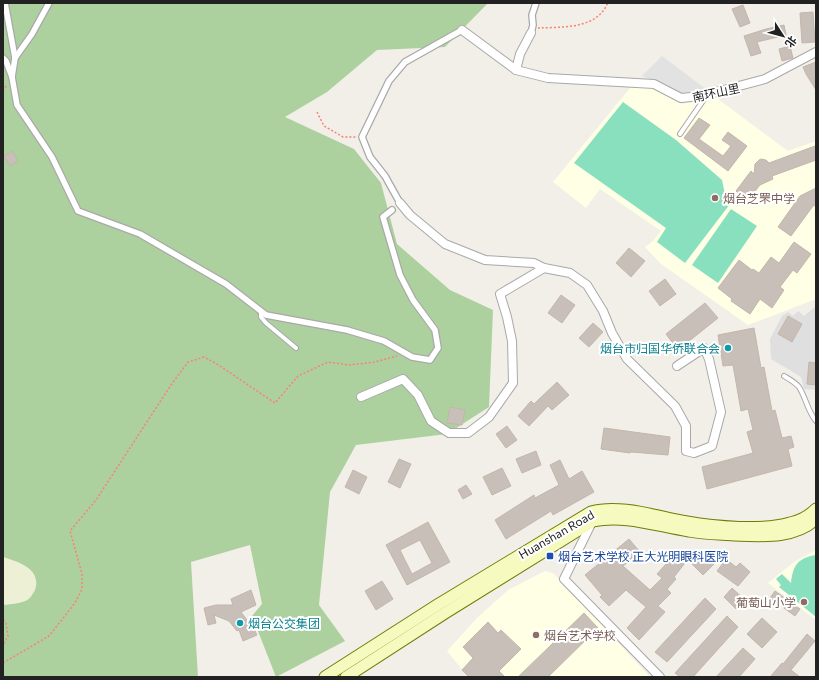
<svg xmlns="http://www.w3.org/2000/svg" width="819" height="680" viewBox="0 0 819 680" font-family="Commissioner,'Noto Sans SC',sans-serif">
<rect width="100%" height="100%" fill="#f2efe9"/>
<path fill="#e0dfdf" d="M816,306V390L804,389L801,377L771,359L770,339L782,316L788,312L793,316L798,311L804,316Z"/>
<g fill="#ffffe5">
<path d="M630,88H652L682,104L714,96L788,151L816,141V299L748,325L661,264L645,247L653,241L661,231L600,189L586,208L553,182Z"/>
<path d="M816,550V620L768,583L794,562Z"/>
<path d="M545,571L553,573L650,677H468L447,651L477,618L508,590Z"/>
</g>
<path fill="#eef0d5" d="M3,557L17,561L34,572L37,583L34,593L26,601L3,605Z"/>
<path fill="#add19e" d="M3,3H488L445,47L377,50L327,92L285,117L354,149L381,183L397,244L450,290L493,310L489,407L447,434L356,445L330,492L319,605L345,641L276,677L252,616L262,604L250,545L191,562L198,677H3V605C10,604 18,604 25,601C29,600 33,594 35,590C42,569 19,562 3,557Z"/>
<g fill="#88e0be">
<path d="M623,102L676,140L722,180L726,199L730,204L685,263L657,242L666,228L574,163Z"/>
<path d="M731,209L757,226L718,283L692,265Z"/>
<path d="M816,555V617L779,587L781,585L776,579L782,574L791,583C793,565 798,558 816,555Z"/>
</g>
<path fill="#e2e2e2" d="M662,56L707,90L698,94H678L656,82L642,76Z"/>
<g fill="#c7bfb8" stroke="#c4b6ab" fill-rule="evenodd">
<path d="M743,5L750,23L740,27L732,9Z"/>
<path d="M813,12L815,42L802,43L800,13Z"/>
<path d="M784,25L786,35L757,42L761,53L751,56L744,36L766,29Z"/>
<path d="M790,46L793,58L782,61L779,49Z"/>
<path d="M816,62V90L806,74L803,67Z"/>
<path d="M699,118L710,125L699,139L723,156L731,146L722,140L728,132L747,146L728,171L684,138Z"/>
<path d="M815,146L816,160L772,176L773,179L760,185L748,200L736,191L751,171L754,174L755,164L759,160L761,159L766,160L769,163Z"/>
<path d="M12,151L18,161L10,166L4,156Z"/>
<path d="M816,188V205L813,206L791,236L778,227L800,196Z"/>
<path d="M794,242L811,254L797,273L793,270L780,287L784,290L772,308L760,299L750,314L731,301L732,299L718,288L739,260L752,270L753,269L759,273L771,257L779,263Z"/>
<path d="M629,248L645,261L631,277L616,263Z"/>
<path d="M665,279L676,294L660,306L649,291Z"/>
<path d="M561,295L575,305L562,323L548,313Z"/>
<path d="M705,303L718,318L678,350L666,334Z"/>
<path d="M788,316L802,324L792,342L778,334Z"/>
<path d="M593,323L603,332L589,347L579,338Z"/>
<path d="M754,328L761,368L764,367L772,411L775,410L782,438L791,436L794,447L788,449L792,466L707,489L702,467L753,453L747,432L753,430L748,409L741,411L733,365L723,366L718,335Z"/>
<path d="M809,362L816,363V385L807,384Z"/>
<path d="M557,382L569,395L552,410L548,406L529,426L518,416L531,401L534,404Z"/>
<path d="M450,407L465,410L462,425L447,423Z"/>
<path d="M507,426L517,440L506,448L496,434Z"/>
<path d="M604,428L670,437L668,455L631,452L630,453L601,449Z"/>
<path d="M536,451L541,465L522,473L516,459Z"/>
<path d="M399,459L411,464L400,488L388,482Z"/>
<path d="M560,460L569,479L582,471L594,492L553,515L551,511L506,539L495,520L534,495L535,498L559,485L550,465Z"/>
<path d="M502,468L511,486L492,495L483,477Z"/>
<path d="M353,470L367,477L359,494L345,487Z"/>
<path d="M466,485L472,494L463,499L458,490Z"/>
<path d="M428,522L450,562L407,585L386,545ZM420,540L432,563L412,574L400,550Z"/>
<path d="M629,539L640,552L623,566L650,590L662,578L657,574L666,564L665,563L673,552L685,563L674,577L676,579L667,589L671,593L658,606L665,612L639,640L627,628L646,607L626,590L609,606L600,597L602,595L585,575Z"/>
<path d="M701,551L714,564L703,575L690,562Z"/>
<path d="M726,559L736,567L740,563L750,572L738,586L717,571Z"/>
<path d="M382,581L393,599L376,610L365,591Z"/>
<path d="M732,588L745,600L736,609L724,597Z"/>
<path d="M251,590L256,605L241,612L252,627H253L257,635L243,641L239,630L237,631L229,621L214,615L216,623L208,625L204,608L216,605H233L231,599Z"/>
<path d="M775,591L800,609L795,616L770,598Z"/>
<path d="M705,598L716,609L667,662L655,652Z"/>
<path d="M584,613L598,628L548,677H518Z"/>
<path d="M727,616L738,627L693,677H680L675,673Z"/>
<path d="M762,618L777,632L762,648L747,634Z"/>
<path d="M488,622L498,633L501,630L521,649L499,671L505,677H469L462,670L473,658L463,647Z"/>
<path d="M807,634L815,641L791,670L800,677H770L782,663L783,664Z"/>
<path d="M743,648L755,659L739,677H716Z"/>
</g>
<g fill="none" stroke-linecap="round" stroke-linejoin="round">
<g stroke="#a9a9a9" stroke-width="6">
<g id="service">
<path d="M680,134L707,95"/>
<path d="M261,311V317L266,323L296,348"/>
<path d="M784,376C789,379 795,382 799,387C806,398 808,412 816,421"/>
</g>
</g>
<g stroke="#a9a9a9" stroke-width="8">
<g id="pedestrian">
<path d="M5,3L15,58L12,77"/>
<path d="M531,33L533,25L532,15L536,3"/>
<path d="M3,58L6,61L12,77L17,105L52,157L78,211L140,234L226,284L266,315L347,330L384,341L412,357L430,360L438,348L435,330L413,300L400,275L383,217L392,210"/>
<path d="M15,58L32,34L49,3"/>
<path d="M400,203L385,176L370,157L362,137L389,81L405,62L462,30"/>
</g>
</g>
<g stroke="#a9a9a9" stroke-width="10">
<g id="minor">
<path d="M462,30L516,70L548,78L654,84L681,98L701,96L765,79L816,52"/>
<path d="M516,70L520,54L531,33"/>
<path d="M400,203L410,215L445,244L485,260L534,263L544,268L570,273L587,285L603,311L612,333L627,359L675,406L686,426V451L694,453L712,446L721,412L709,359L704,348L677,366"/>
<path d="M361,397L403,379L418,395L431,421L449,433H468L489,417L513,383L512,341L507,317L500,294L544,268"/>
<path d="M592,522L564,579L660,677"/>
</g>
</g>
<g stroke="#707d05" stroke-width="13">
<g id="secondary">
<path d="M325,677L439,604L591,512C621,504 657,517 687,522C714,527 764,531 790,523C800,521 809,516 816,509"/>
<path d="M346,677L445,613L593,521C624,514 657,526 689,531C704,534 719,534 734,535C762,536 794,539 816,519"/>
</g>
</g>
<g stroke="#fa8072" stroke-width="1.5" stroke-dasharray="2 2" stroke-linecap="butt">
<path d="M538,28C559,27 589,29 603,11C605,9 606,6 608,3"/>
<path d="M3,91L7,85"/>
<path d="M317,112L324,126L343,137H356"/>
<path d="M3,620L6,623L8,636L3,645"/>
<path d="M3,663L49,636L75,603L82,589V574L70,531L96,500L171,385L188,362L204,357L217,364L275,403L298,376L328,362L349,365L375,362L397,356"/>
</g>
<use href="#service" stroke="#fff" stroke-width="4"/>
<use href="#pedestrian" stroke="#fff" stroke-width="5.5"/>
<use href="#minor" stroke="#fff" stroke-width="8"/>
<use href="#secondary" stroke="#f7fabf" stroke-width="11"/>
</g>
<g fill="#8d6e63" stroke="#fff" stroke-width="1.5">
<circle cx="715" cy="198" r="4"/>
<circle cx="804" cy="602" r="4"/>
<circle cx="536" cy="635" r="4"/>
</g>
<g fill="#0f9aa8" stroke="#fff" stroke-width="1.5">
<circle cx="728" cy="348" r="4"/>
<circle cx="240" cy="623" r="4"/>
</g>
<rect fill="#1a4fb4" stroke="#fff" stroke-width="1.5" x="546" y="552" width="8" height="8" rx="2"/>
<g text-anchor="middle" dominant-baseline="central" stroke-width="4" stroke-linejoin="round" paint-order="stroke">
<g font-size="12" fill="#222" stroke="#fff">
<text transform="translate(716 92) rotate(-12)">南环山里</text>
<text transform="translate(556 534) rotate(-30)">Huanshan Road</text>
</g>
<g font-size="12" fill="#785e54" stroke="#fff" text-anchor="start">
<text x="723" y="198">烟台芝罘中学</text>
<text x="796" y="602" text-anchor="end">葡萄山小学</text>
<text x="544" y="635">烟台艺术学校</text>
</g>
<g font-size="12" fill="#0d838f" stroke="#fff" text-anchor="end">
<text x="720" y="348">烟台市归国华侨联合会</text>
<text x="248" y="623" text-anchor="start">烟台公交集团</text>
</g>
<g font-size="12" fill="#164399" stroke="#fff" text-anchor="start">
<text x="558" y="556">烟台艺术学校 正大光明眼科医院</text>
</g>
</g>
<rect width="819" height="680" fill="none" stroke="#222222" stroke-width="8"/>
<g transform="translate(783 36) rotate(126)" stroke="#ffffff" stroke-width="3" paint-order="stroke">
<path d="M0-3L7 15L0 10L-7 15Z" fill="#222222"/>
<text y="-6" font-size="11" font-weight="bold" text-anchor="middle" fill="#222222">北</text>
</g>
</svg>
